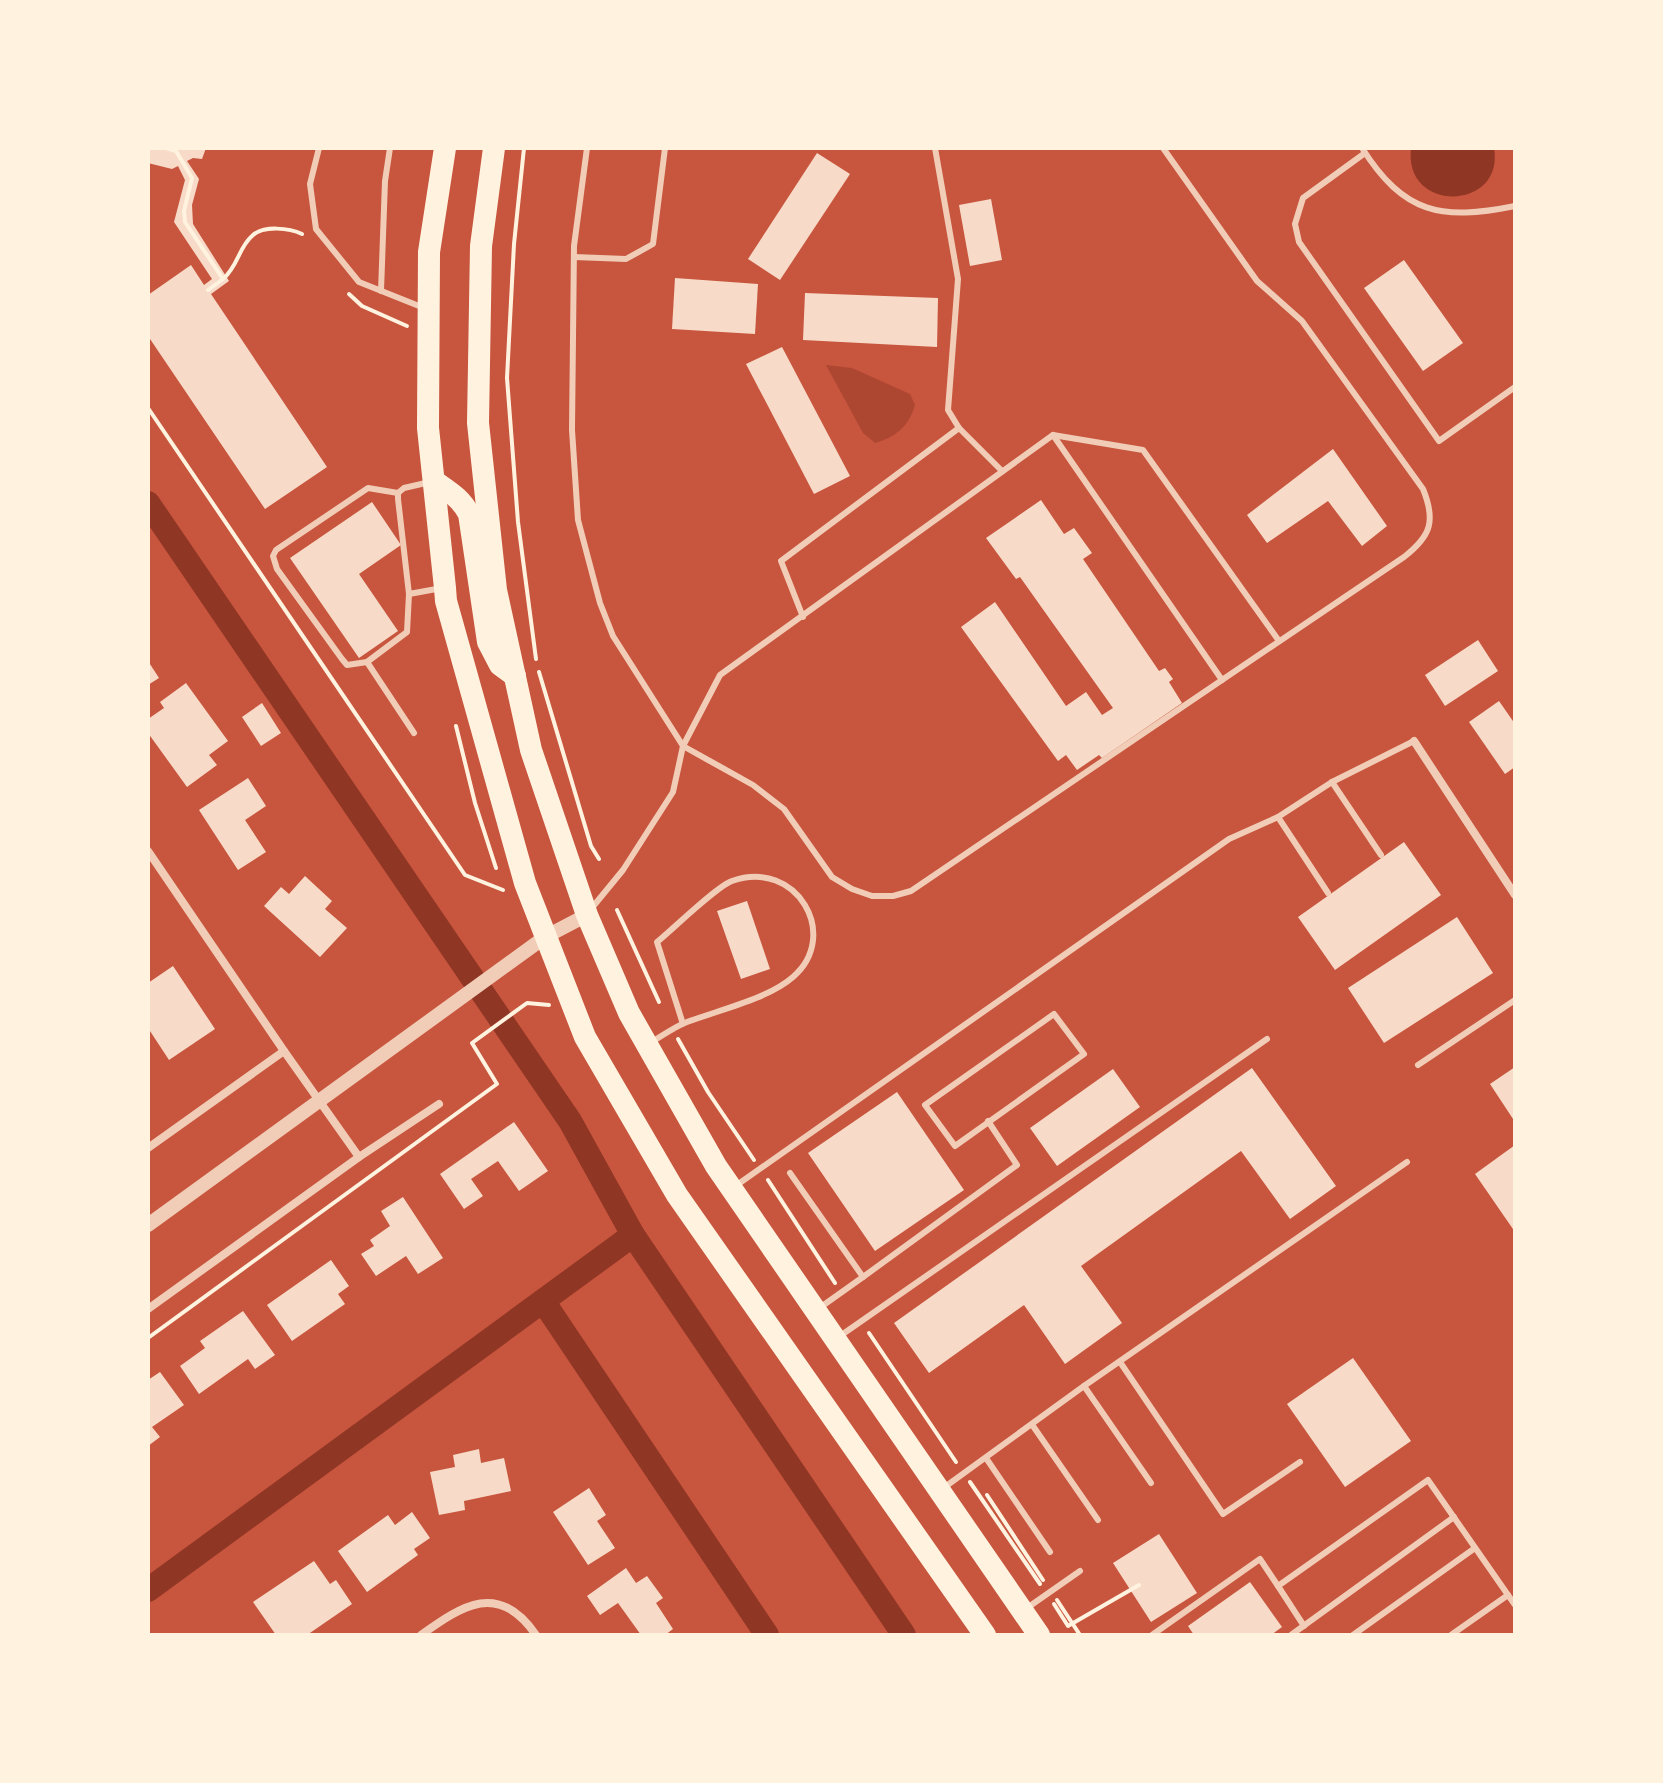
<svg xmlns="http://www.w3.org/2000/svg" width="1663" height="1783" viewBox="0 0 1663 1783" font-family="'Noto Sans',sans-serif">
<rect width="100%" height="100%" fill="#c8553d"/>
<path fill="#ae4732" d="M826,365L852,368L910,394L915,405C909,426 896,437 875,443L863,433Z"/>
<path fill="#8f3625" d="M1411,148H1494C1505,211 1403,214 1411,148Z"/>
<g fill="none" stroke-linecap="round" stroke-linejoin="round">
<g stroke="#8f3625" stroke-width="24">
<path d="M148,503L570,1121L633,1235L904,1635"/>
<path d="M543,1301L767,1635"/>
<path d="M148,1590L633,1235"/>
</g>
</g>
<g fill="#f7dbc8">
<path d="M148,148H206L202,159L193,158L187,161L199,179L192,205L193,224L229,281L211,294L327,467L265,509L148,336V295L191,265L204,285L212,279L174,222L185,180L178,166L172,169L148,163Z"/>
<path d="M817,153L850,174L780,280L748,259Z"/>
<path d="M991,199L1002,260L970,266L959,205Z"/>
<path d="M1404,260L1463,343L1423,371L1364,288Z"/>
<path d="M675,278L758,284L755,334L672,329Z"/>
<path d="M805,293L938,298L937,347L803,340Z"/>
<path d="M782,347L850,476L814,494L746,364Z"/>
<path d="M1333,449L1387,526L1362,546L1328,501L1267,543L1247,515Z"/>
<path d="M1041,500L1064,534L1074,528L1092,553L1083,559L1159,671L1165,668L1173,679L1169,682L1182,703L1102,758L1099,755L1077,770L1066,755L1058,761L961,627L995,602L1066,706L1086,692L1102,715L1113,708L1020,577L1016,579L986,538Z"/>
<path d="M372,502L401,545L359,574L398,631L359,658L290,558Z"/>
<path d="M1478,640L1498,671L1445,706L1425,675Z"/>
<path d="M148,661L159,678L148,685Z"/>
<path d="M186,683L228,741L209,755L217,765L187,787L148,733V719L164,708L160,702Z"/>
<path d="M1499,701L1515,724V767L1505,774L1469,722Z"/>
<path d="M262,703L281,733L261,746L242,717Z"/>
<path d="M248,778L266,806L245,820L266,852L238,870L199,810Z"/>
<path d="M1404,842L1441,895L1335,970L1298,917Z"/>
<path d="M305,876L332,901L325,909L347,928L320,957L264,906L281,887L289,894Z"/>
<path d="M747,901L770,969L741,979L717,911Z"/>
<path d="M1457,917L1493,973L1384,1043L1348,988Z"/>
<path d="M173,966L215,1029L169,1060L148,1028V983Z"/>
<path d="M1515,1067V1122L1490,1084Z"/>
<path d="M1252,1068L1336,1186L1290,1219L1241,1151L1081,1266L1122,1323L1065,1364L1024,1305L929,1373L894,1323Z"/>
<path d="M1113,1069L1140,1107L1057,1166L1030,1128Z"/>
<path d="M897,1092L964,1190L875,1251L808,1153Z"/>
<path d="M514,1122L548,1171L519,1191L498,1161L471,1179L483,1196L464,1209L440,1174Z"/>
<path d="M1515,1145V1232L1475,1174Z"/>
<path d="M403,1197L443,1258L418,1274L406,1256L376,1276L361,1254L374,1246L370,1240L390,1226L381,1211Z"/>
<path d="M331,1260L349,1286L338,1294L345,1304L292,1341L267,1305Z"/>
<path d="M243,1311L275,1355L255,1369L248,1359L199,1394L180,1366L205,1348L200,1341Z"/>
<path d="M1353,1358L1411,1441L1345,1487L1287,1404Z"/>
<path d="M160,1372L184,1405L152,1427L160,1437L148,1446V1380Z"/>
<path d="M479,1449L481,1463L504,1458L511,1491L464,1501L465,1510L439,1515L430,1472L455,1467L453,1455Z"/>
<path d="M589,1488L606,1515L597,1521L615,1548L588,1565L553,1512Z"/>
<path d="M412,1512L430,1538L414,1549L418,1555L367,1592L338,1551L388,1515L395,1525Z"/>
<path d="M1159,1534L1197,1593L1151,1622L1113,1563Z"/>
<path d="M314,1561L330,1584L336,1580L352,1604L307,1635H276L253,1602Z"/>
<path d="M626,1568L636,1583L647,1576L663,1598L656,1603L673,1629L665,1635H641L618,1603L600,1615L587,1596Z"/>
<path d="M1250,1582L1282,1627L1271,1635H1194L1188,1626Z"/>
</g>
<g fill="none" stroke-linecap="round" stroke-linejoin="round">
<g stroke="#fff3e0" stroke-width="4">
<path d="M166,148L176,151L192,178L184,211L185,222L223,279L208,290"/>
<path d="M524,148L514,244L507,378L518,522L536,659"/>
<path d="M223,279C238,266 239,247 252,236C263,225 290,228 302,234"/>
<path d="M349,294L362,306L407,326"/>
<path d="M148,408L465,875L503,890"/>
<path d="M539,672L591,846L599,859"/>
<path d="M456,726L475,803L496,868"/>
<path d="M617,910L659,1002"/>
<path d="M678,1039L708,1092L754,1160"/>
<path d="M768,1180L835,1283"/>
<path d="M869,1333L956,1462"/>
<path d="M148,1338L497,1084L472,1043L527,1003L549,1005"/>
<path d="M970,1482L1040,1584"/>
<path d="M987,1495L1043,1580"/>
<path d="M1057,1600L1080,1635"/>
<path d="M1054,1604L1068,1626L1139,1585"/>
</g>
<g stroke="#f1ccb7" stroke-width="6">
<path d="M319,148L310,184L316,229L359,282L424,308"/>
<path d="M587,148L574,246L572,430L578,520L600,603L613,636L683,746L753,785L784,809L832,877L852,889L872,896H893L911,891L1222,680"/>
<path d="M935,148L958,279L948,410L959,428"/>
<path d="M1362,148C1404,214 1441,221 1515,206"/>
<path d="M1365,153L1303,198L1295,224L1299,242L1439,441L1515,387"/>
<path d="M574,257L626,259L653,244L665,148"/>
<path d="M381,291L385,181L390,148"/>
<path d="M1053,435L1222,680L1404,557C1431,536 1436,521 1423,489L1302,321L1257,281L1163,148"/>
<path d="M430,482L404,488L398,493V499L409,594L442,588"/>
<path d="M409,594L407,632L367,662L414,733"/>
<path d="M803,617L781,561L959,428L1001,470"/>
<path d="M367,662L347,665L342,659L277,569L273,556L276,550L368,488L398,493"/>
<path d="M1332,782L1414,741"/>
<path d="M1328,893L1278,817L1332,782L1381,855"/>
<path d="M591,909L623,870L673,792L683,746L720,675L1053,435L1143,450L1279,641"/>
<path d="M1054,1014L1084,1054L955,1146L925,1105Z"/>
<path d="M650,1043C662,1036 674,1027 687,1022C719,1010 768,999 793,977C841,936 797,858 732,881C717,886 673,929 657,942L683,1024"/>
<path d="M1418,1065L1515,1000"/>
<path d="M790,1173L863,1277L818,1309"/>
<path d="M734,1187L1229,839L1278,817"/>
<path d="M863,1277L1017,1165L988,1121"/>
<path d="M840,1336L1267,1039"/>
<path d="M1120,1362L1223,1514L1300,1462"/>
<path d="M1084,1386L1151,1483"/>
<path d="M1033,1426L1098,1520"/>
<path d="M986,1458L1050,1552"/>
<path d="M942,1489L1084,1386L1407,1162"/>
<path d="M1027,1608L1080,1571"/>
<path d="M1304,1626L1278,1586L1428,1480L1508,1595"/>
<path d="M1152,1635L1260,1559L1278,1586"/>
<path d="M1291,1635L1454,1517"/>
<path d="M1353,1635L1475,1548"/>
<path d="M1451,1635L1508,1595L1515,1605"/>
</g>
<g stroke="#f1ccb7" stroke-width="8">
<path d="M1414,741L1515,895"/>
<path d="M148,851L284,1051L359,1157"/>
<path d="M148,1148L284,1051"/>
<path d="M148,1309L359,1157L439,1104"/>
<path d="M421,1635C463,1605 499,1581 536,1635"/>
</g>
<path stroke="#f1ccb7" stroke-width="14" d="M148,1225L545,937L587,915"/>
<g stroke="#fff3e0" stroke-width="22">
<path d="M445,148L429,252L428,428L445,588L446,601L525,883L585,1037L677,1195L985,1635"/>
<path d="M494,148L481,246L478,423L496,590L531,750L587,915L629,1013L716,1166L1039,1635"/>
<path d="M434,481C448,491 461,498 469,514L488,642L500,665L515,676"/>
</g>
</g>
<rect width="1663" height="1783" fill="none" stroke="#fff3e0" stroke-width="300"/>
</svg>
